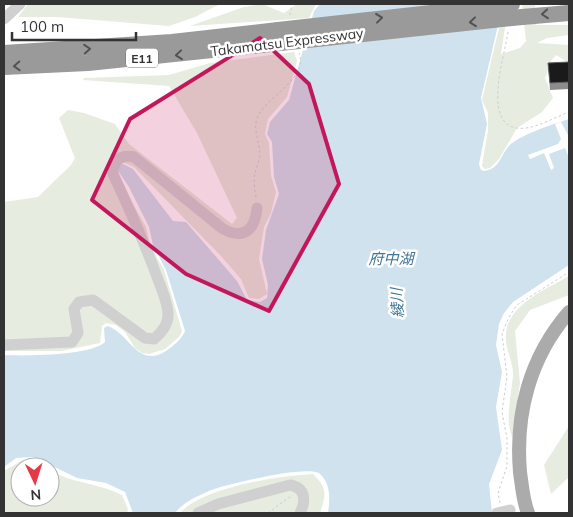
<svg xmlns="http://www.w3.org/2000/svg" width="573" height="517" viewBox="0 0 573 517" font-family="Mulish,'Noto Sans JP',sans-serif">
<rect width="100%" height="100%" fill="#fff"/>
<g fill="#e6ecdf">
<path d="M28,4H220L195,17L169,26L58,17H18Z"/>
<path d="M262,4L284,13L297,4H316L309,18L190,26L244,7Z"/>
<path d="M522,4H535L536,25H569V35L547,38L537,43L569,45V63L556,55L551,61L545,78L553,98L542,112L517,128L499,159L490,168L485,169L482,166L488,130V113L482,100L499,28L505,27L501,54L520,48L526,41Z"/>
<path d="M294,52L297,61L287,97L268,119L265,134L269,143L271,176L276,192L271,213L264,227L259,259L267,294L259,299L249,298L241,279L221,256L134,167L115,159L116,174L146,227L150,245L164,270L182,331L179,337L165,349L149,354L142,353L135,348L125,332L116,325L106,323L102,326L100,343L61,351H4V202L38,197L71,165L75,158L59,118L68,110L84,113L115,124L129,144L232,224L237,218L197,133L169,86L83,80L84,78L169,75L210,63Z"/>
<path d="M569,276V295L530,310L515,331L520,383L512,437C505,418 511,397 513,376C514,362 504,348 506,334C508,304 547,289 569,276Z"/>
<path d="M569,426V477L551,494L544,465Z"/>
<path d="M23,460L38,462L46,467H20V497H50V470C73,484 99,483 122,495L128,509L127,513H4V471Z"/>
<path d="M313,474C328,489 326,494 320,513H180C203,487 278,476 313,474Z"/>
</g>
<path fill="#cfe2ee" d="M320,4H503L481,98L487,124L479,164L481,170L484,171C499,169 500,157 508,147C518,135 554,124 569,119V265L513,302L504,313L499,324L496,345L502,372L496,407L502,450L489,484L492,513H328C330,499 331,484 320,474C309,464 230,484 214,489C200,495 184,501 175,513H133L125,492L106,483L77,478L34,457L16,458L4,467V355C24,356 91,356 105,342L104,328L108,326C130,334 138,369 166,351C173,346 182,339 185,331L166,270L153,245L149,227L129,187L116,168L117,161L133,169L173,221L186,222L237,281L247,300L260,302L267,298L268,285L262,259L266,230L279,194L274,177L272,142L267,134L270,122L289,100L314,11Z"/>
<path fill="#fff" d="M561,122L569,137V158L565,148L549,154L554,168L551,170L544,153L530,159L528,155L558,144L561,139L555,124Z"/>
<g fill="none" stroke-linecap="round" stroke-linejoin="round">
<g stroke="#cdcdcd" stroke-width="1" stroke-dasharray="2.5 2.5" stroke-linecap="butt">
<path d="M290,15L292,4"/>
<path d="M508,32C505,56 478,134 526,128C540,126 556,117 569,112"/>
<path d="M256,197C255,190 253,181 255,174C256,168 259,162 260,155C260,141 251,128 259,114C269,96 309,77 299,53"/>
<path d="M500,503L498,493L507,466V439L502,412L507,377L502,334L509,317L517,305L569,272"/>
<path d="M268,513L291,496"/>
</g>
<g stroke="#d0d0d0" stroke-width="11">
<path d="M4,19L20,4"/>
<path d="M4,345L72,342L78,333L74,309L79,302L93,300L145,338L154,339C161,333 169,324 168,313C167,299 159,283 154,269C142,237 128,206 113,174C113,161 120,154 134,157L223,229C244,240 255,230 257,208"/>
<path d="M198,513L218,504L290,485C306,488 306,501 300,513"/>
</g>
<path stroke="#ababab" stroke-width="14" d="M528,513C523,501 522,486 520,472C515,413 530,357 569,312"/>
<g stroke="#9a9a9a" stroke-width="16">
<path d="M522,17L569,13"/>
<path d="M4,53L172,42L278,30"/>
<path d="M4,67L88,63L280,43"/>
</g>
<path stroke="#d0d0d0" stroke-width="11" d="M497,513L510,510"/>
<g stroke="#9a9a9a" stroke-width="16">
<path d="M278,30L512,4"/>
<path d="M280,43L522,17"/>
</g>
</g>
<path fill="#8c8c8c" d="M569,62V89L550,90L548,63Z"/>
<path fill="#1a1a1a" stroke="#5f5f5f" d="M569,62V82L550,83L548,63Z"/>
<defs><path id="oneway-chevron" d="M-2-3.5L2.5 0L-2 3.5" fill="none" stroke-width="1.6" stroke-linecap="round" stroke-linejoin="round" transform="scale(1.25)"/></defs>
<g stroke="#525252">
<use href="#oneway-chevron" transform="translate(545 14) rotate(175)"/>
<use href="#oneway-chevron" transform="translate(379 18) rotate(-7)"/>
<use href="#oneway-chevron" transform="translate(473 22) rotate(174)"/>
<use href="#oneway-chevron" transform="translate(87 49) rotate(-4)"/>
<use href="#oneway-chevron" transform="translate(179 55) rotate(174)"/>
<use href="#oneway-chevron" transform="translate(17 66) rotate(177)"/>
</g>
<path fill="#c2185b" fill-opacity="0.2" stroke="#c2185b" stroke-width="4" stroke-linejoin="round" d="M260,38L309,84L339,184L269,311L186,274L92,200L130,119Z"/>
<g text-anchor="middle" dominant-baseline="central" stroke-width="5" stroke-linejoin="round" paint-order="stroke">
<rect fill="#fff" stroke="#707070" stroke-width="1" x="126" y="48.5" width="32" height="19" rx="4"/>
<g font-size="12" font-weight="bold" fill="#333">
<text x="142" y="58">E11</text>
</g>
<g font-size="14" fill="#333" stroke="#fff">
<text transform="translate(287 42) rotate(-7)">Takamatsu Expressway</text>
</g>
<g font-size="15" font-style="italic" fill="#3f7597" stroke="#fff">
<text x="391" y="258">府中湖</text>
<text transform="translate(397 303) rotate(-93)">綾川</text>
</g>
</g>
<rect width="573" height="517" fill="none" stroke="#333333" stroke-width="10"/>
<g transform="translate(35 482) rotate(176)"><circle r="24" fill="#ffffff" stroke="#adadad"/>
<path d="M0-4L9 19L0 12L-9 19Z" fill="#e63946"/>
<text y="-8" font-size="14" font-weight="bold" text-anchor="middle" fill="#333333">N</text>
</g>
<path d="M12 32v8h124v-8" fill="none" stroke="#333333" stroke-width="2.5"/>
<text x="20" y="32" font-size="15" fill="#333333" stroke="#ffffff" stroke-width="4" paint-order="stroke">100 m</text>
</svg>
